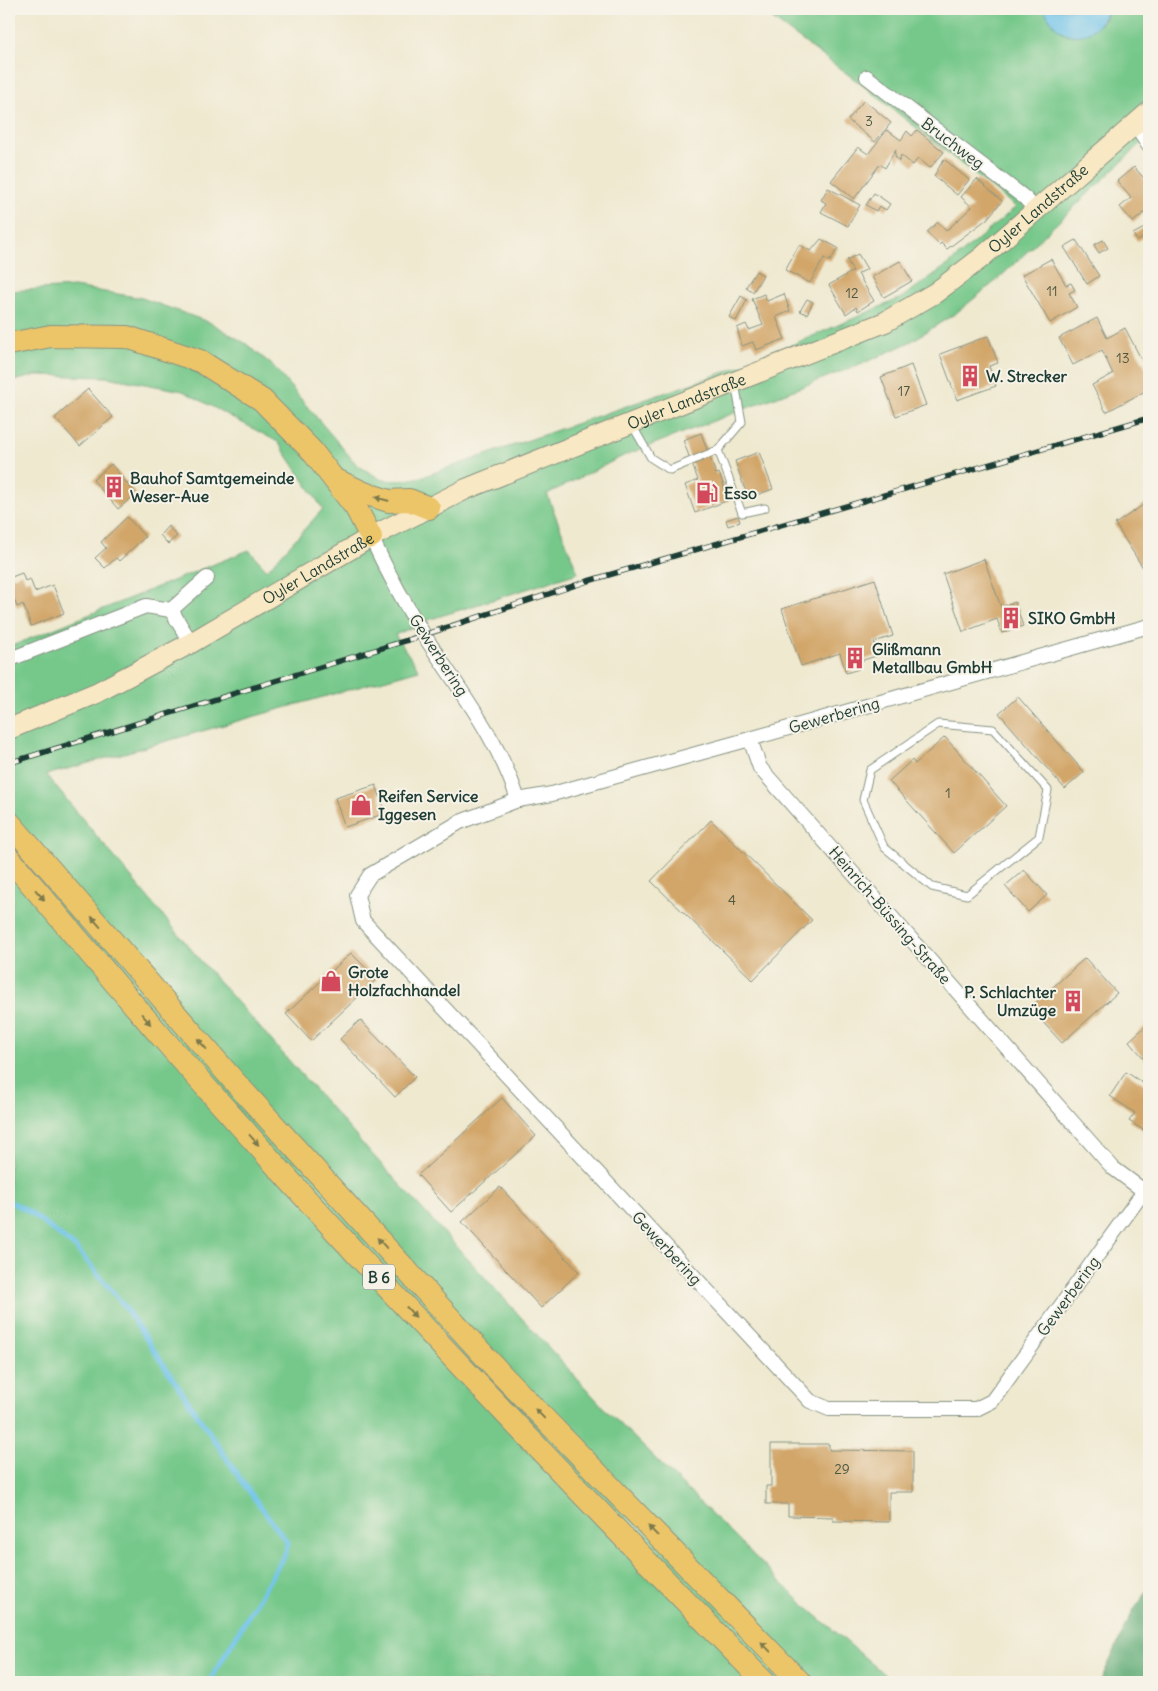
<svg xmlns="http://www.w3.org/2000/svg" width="1158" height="1691" viewBox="0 0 1158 1691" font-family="Delius,sans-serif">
<rect width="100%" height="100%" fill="#f7f3e8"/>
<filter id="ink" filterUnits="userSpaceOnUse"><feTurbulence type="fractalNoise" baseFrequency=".02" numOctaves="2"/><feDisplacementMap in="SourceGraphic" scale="10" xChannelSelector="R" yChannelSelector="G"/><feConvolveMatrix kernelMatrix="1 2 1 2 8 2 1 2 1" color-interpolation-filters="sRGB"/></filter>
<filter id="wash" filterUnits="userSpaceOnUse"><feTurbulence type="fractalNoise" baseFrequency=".0096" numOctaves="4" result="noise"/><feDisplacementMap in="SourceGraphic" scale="20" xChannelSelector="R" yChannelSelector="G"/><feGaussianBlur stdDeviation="1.12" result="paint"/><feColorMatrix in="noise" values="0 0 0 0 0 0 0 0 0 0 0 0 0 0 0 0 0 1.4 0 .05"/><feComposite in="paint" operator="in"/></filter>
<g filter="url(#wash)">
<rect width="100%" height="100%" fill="#efe9d0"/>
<path fill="#76c88a" stroke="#4a825f" d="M759,9H1043L1055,26L1065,34L1080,35L1103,22L1108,9H1149V136L997,280L956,313L910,342L866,362L623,456L547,494L578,573L431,619L395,635L419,670L46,775L200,960L361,1142L603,1407L802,1603L893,1682H9V647L249,550L267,570L323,509L278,442L183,391L107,377L37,375L9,382V291L74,287L142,298L211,323L245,343L272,365L357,465L382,480L401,481L422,477L745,365L901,298L949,264L1016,207L861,84Z"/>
<path fill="#60ac76" stroke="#407455" d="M1149,1589V1682H1100L1133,1611Z"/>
<path fill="#6dc3ea" stroke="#46808f" d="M1043,9H1108C1100,31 1078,45 1057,28C1051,23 1047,15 1043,9Z"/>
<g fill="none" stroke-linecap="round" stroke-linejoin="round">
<path stroke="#6dc3ea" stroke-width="5" d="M9,1201L28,1211L76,1248L122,1303L246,1487L287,1542L286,1552L209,1682"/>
</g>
<g id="blocks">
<g fill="#d2a669">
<path d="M864,100L891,123L875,142L848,120Z"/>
<path d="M887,130L901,140L907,131L912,136L917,130L944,152L930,168L918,158L913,165L901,155L899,161L895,156L896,149L885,168L880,164L854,199L831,181L858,147L868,154Z"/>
<path d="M944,159L969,180L957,195L934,176Z"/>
<path d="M1134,167L1149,184V219L1145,212L1133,222L1120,207L1131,198L1117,181Z"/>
<path d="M977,179L1002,201L987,219L947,249L941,243L939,245L927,232L938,222L946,231L972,207L961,197Z"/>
<path d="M828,188L860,205L848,226L821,212L826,203L821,200Z"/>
<path d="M874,193L890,204L886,210L879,206L876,211L866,205Z"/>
<path d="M1148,226L1149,228V249L1143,238L1137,241L1133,234Z"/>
<path d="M821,239L838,248L830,261L824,258L810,283L785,270L799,245L811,251Z"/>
<path d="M1076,240L1099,276L1087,284L1064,247Z"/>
<path d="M1103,240L1108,248L1099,253L1094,245Z"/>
<path d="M858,254L867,269L858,274L874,301L858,311L856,307L846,314L829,285L853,271L847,260Z"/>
<path d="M1051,259L1066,285L1071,283L1075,290L1069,293L1077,307L1050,323L1022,275Z"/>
<path d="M900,261L912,281L884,297L872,277Z"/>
<path d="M756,271L763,275L753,292L746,287Z"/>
<path d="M764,294L767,301L784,294L790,311L776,317L785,339L756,350L753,342L742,346L737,328L746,324L749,330L763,325L752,299Z"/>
<path d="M741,296L747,300L736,321L729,317Z"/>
<path d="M807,299L813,302L807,314L800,311Z"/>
<path d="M1097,318L1107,338L1125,328L1149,374V389L1106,412L1092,385L1113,374L1102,350L1073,365L1059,338Z"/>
<path d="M988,336L998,363L989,366L996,386L957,400L940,354Z"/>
<path d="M911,365L926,405L896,416L881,377Z"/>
<path d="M88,389L113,417L80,446L55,418Z"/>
<path d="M701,433L716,474L719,473L729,500L695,513L685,485L698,480L683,440Z"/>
<path d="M759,452L773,489L748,498L735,461Z"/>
<path d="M111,464L136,494L118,509L93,480Z"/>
<path d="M1149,501V577L1115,524Z"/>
<path d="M738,516L740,522L728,526L726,520Z"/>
<path d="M127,517L145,537L119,561L116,558L105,568L95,558L106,548L101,542Z"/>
<path d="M168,526L177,536L168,544L160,535Z"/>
<path d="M984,559L1001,607L1015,602L1023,626L1002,633L997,619L963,632L943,574Z"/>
<path d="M22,573L25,581L30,579L35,592L53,585L64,613L31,626L23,604L17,607L14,599L9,601V578Z"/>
<path d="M875,579L893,636L874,642L879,655L857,662L859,669L846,673L840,653L801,666L782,609Z"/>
<path d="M1018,697L1084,772L1065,789L999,713Z"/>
<path d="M945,737L1006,806L954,853L889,781L912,760L915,764Z"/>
<path d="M376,785L386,813L345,827L335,798Z"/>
<path d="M711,820L812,920L753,980L651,881Z"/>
<path d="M1024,870L1047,895L1028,912L1005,886Z"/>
<path d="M351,953L377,979L311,1041L286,1014Z"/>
<path d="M1085,958L1117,993L1062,1043L1030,1008Z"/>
<path d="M360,1020L415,1077L395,1097L340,1039Z"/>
<path d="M1149,1023V1060L1147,1062L1129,1041Z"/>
<path d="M1126,1072L1149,1087L1148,1133L1129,1121L1135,1113L1110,1096Z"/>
<path d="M502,1098L536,1136L451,1212L418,1175Z"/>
<path d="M500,1187L579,1272L541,1308L462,1222Z"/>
<path d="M771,1444H829V1450L913,1451V1492H889V1522L833,1521V1517L788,1516V1504H766V1486H771Z"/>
</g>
</g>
</g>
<g filter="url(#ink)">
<use href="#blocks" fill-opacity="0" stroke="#879382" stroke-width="1"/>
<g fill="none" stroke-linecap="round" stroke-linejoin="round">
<g stroke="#879382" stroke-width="9">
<g id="service">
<path d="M632,425L651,458L670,470L713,452L718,450L742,422L735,383"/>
<path d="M718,450L742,513L765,508"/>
<path d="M938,724L993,729L1048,790L1039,837L967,895L932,887L884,847L863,800L870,770Z"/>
</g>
</g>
<g stroke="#879382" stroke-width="16">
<g id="minor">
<path d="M867,77L1025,198L1037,211"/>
<path d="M1135,125L1149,146"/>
<path d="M371,537C387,571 404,603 424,635C458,688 499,739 518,800"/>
<path d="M171,610L191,643"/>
<path d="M1149,626L750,739L552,794L518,800L460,822L370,875L357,895L363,921L810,1401L829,1409H976L992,1401L1149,1184"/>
<path d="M13,658L146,606L171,610L207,578"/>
<path d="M750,739L760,768L1113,1168L1144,1191"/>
</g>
</g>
<g stroke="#879382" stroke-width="22">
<g id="secondary">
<path id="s1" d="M9,729L96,693L191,643L371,537L466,489L885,322L935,293L981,258L1149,112"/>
</g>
</g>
<g stroke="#879382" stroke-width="24">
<g id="trunk">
<path d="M9,344L51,336L127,337L200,361L262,400L312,451L356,508L371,537"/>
<path d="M338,481L364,493L389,501L409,500L429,508"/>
<path d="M9,822L234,1081L502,1375L800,1682"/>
<path d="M9,858C61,919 113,981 166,1042C358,1261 560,1473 764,1682"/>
</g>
</g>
<use href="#service" stroke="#fff" stroke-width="7"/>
<use href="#minor" stroke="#fff" stroke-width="14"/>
<use href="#secondary" stroke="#f8e8c3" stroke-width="20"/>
<use href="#trunk" stroke="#edc569" stroke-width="22"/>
<g stroke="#1f3d34" stroke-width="5.5">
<path id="rail" d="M9,763L424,635L588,581L1149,418"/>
</g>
<use href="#rail" stroke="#f7f3e8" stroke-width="4" stroke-dasharray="11" stroke-linecap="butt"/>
</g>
<defs><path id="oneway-solid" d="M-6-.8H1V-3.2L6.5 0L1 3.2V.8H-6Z" transform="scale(1.25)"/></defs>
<g fill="#7c7a4c">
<use href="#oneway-solid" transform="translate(382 499) rotate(-165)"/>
<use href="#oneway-solid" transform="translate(40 895) rotate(49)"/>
<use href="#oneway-solid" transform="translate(96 922) rotate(-131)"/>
<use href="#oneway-solid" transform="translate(146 1019) rotate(49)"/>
<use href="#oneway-solid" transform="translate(202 1044) rotate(-131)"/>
<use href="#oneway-solid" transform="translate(254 1140) rotate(48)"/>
<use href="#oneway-solid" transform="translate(382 1243) rotate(-132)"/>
<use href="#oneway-solid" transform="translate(411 1312) rotate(47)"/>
<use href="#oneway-solid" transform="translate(540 1414) rotate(-134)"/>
<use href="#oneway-solid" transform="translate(653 1531) rotate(-134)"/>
<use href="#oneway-solid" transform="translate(766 1647) rotate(-134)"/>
</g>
</g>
<defs>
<g id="building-bare" transform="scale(1.725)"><path d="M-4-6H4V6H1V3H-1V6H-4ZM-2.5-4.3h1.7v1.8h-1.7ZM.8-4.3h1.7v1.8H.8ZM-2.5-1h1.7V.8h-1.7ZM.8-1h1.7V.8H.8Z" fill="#d1495b" stroke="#f7f3e8" stroke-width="2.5" paint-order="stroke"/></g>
<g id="fuel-bare" transform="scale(1.725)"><path d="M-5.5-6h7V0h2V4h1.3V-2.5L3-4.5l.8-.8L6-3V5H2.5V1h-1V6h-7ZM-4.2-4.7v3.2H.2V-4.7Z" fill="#d1495b" stroke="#f7f3e8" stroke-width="2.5" paint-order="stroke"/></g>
<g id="shop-bare" transform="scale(1.725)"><path d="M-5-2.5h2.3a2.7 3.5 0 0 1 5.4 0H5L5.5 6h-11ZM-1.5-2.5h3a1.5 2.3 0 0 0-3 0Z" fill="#d1495b" stroke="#f7f3e8" stroke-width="2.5" paint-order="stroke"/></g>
</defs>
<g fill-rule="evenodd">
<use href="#building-bare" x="970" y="376"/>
<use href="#building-bare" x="114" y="487"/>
<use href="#fuel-bare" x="707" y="493"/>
<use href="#building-bare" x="1011" y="618"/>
<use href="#building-bare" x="855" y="658"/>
<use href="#shop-bare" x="361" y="805"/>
<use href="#shop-bare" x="331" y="981"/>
<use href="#building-bare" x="1073" y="1001"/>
</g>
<g text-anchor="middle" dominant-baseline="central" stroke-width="4" stroke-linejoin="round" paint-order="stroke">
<g font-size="14" fill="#4c5741">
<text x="869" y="121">3</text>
<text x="1052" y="291">11</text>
<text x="852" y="293">12</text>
<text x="1123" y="358">13</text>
<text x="904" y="391">17</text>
<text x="948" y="793">1</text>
<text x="732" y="900">4</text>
<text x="842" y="1469">29</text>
</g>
<rect fill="#f7f3e8" stroke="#60746a" stroke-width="1" x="363" y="1264.5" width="32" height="25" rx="4"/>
<g font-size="15" font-weight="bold" fill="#1f3d34">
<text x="379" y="1277">B 6</text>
</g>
<g font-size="16" fill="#1f3d34" stroke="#f7f3e8">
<text transform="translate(953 143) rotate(37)">Bruchweg</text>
<text stroke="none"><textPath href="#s1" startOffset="1159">Oyler Landstraße</textPath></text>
<text stroke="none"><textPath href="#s1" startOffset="754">Oyler Landstraße</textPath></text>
<text stroke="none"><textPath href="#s1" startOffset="349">Oyler Landstraße</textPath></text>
<text transform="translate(439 655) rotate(57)">Gewerbering</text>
<text transform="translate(834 715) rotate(-16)">Gewerbering</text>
<text transform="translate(890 915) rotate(49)">Heinrich-Büssing-Straße</text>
<text transform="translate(667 1248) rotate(47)">Gewerbering</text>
<text transform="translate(1068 1296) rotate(-54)">Gewerbering</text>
</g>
<g font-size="16" font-weight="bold" fill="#1f3d34" stroke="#f7f3e8" text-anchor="start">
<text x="986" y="376">W. Strecker</text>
<text x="130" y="478">Bauhof Samtgemeinde<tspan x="130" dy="18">Weser-Aue</tspan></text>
<text x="724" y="493">Esso</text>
<text x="1028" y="618">SIKO GmbH</text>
<text x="872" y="649">Glißmann<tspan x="872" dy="18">Metallbau GmbH</tspan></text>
<text x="378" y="796">Reifen Service<tspan x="378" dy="18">Iggesen</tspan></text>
<text x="348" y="972">Grote<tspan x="348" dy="18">Holzfachhandel</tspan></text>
<text x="1056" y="992" text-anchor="end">P. Schlachter<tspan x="1056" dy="18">Umzüge</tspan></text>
</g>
</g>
<rect width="1158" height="1691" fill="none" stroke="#f7f3e8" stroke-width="30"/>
</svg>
